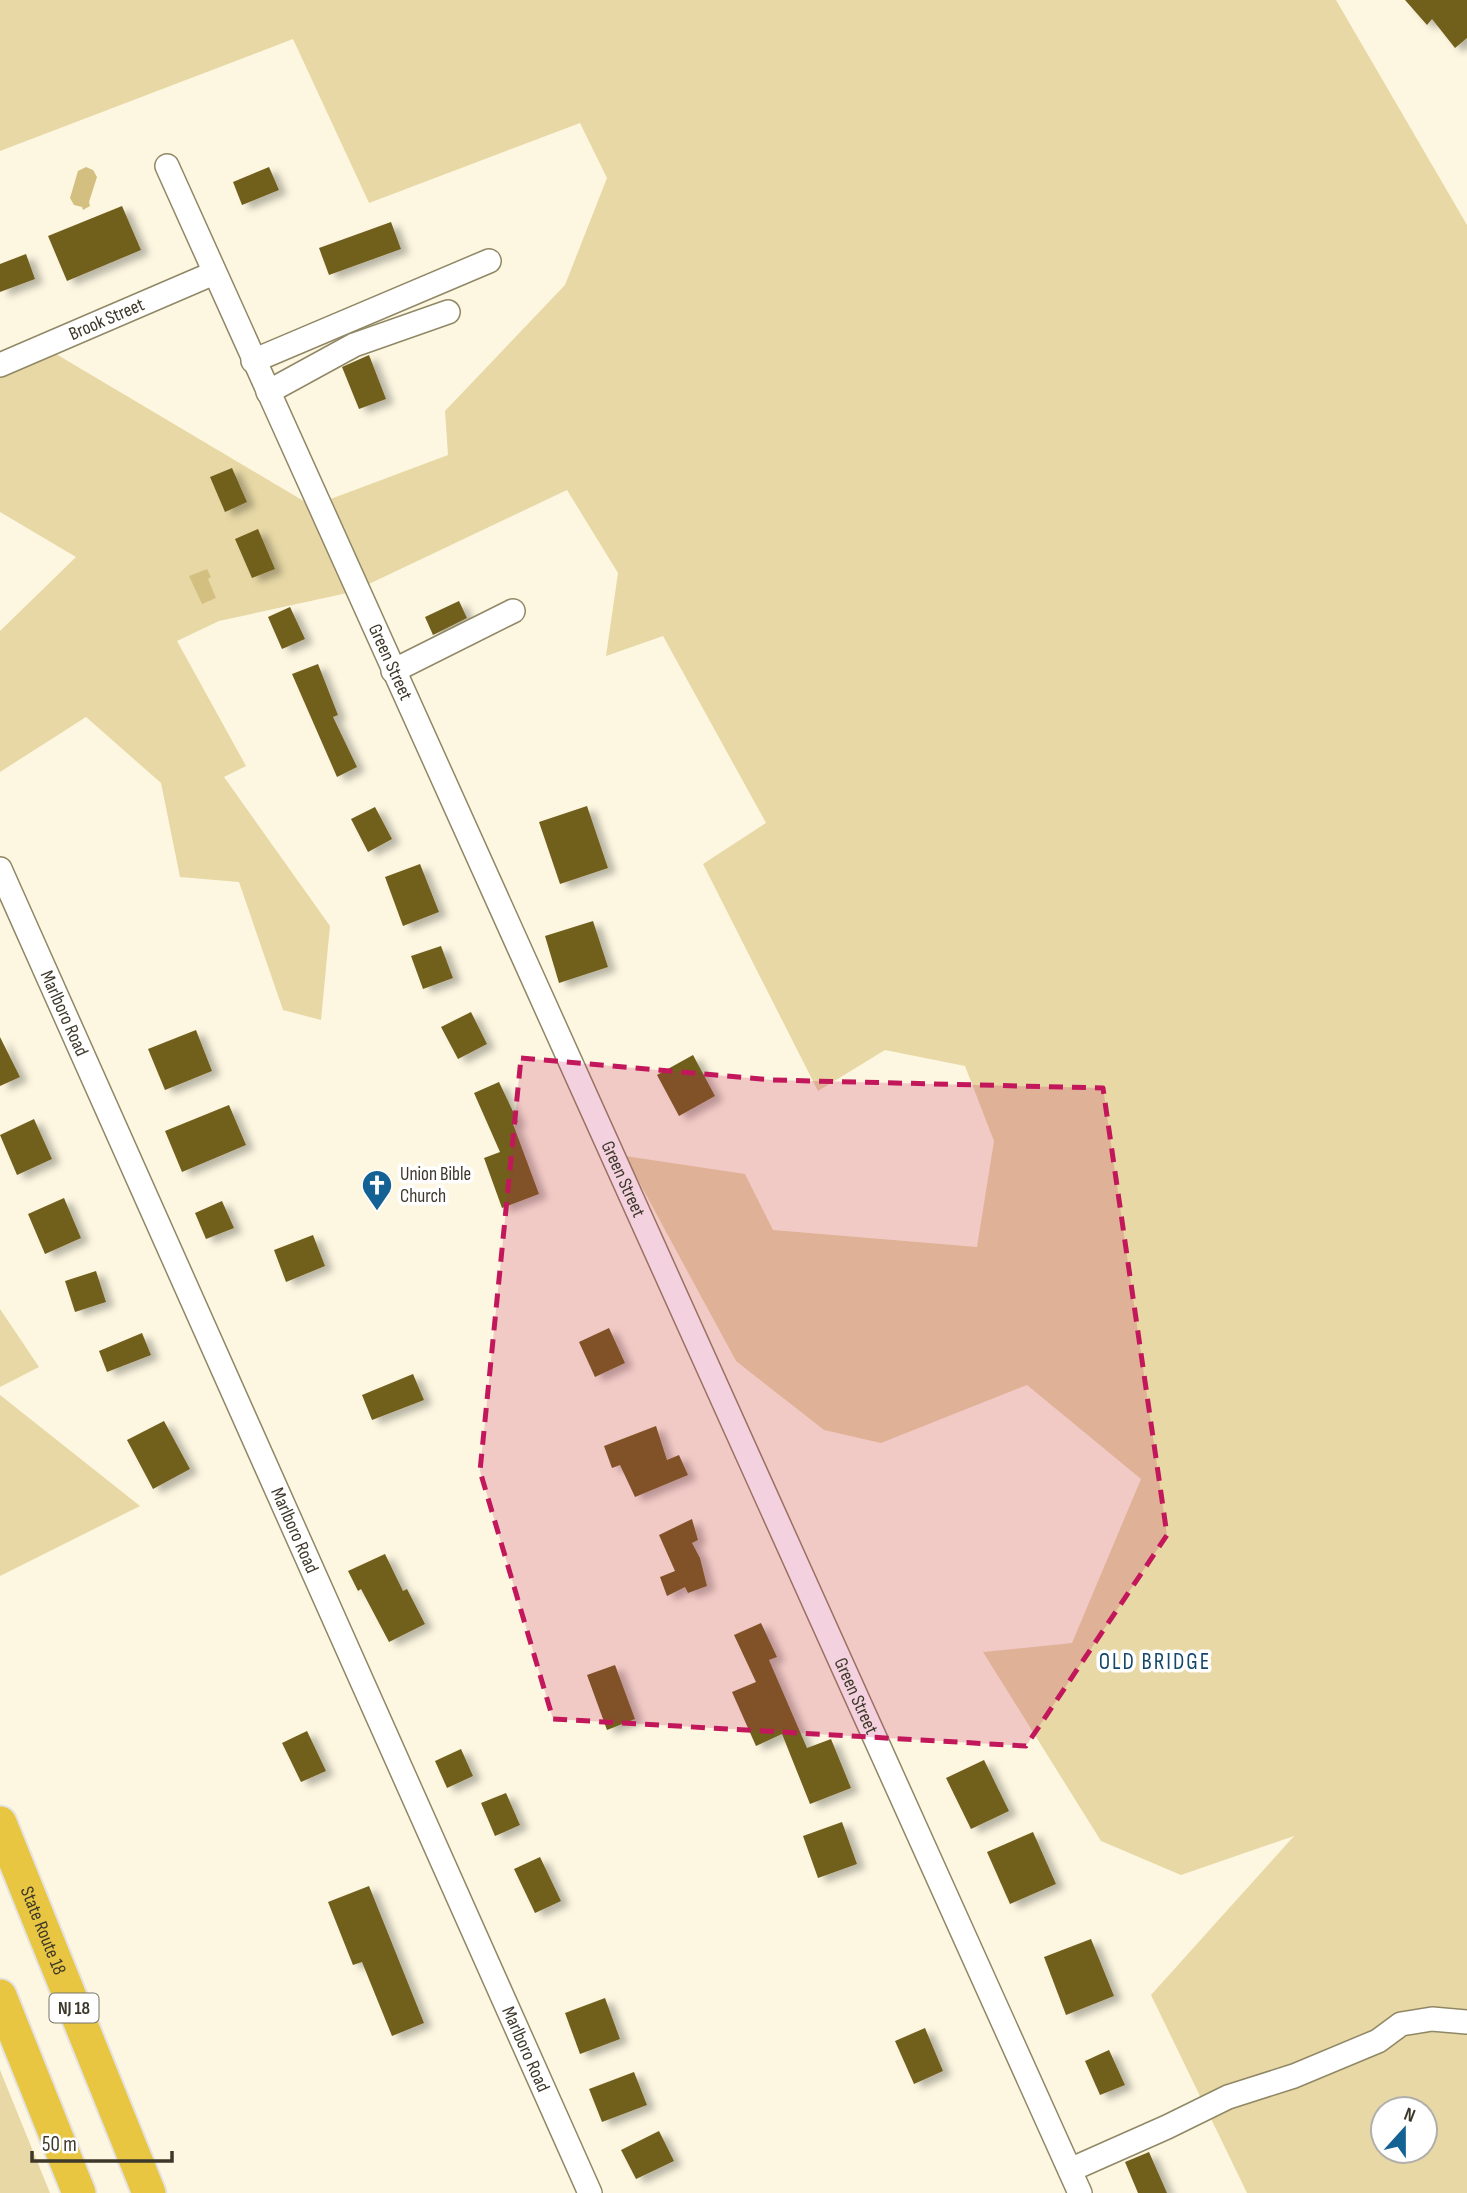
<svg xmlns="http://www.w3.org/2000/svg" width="1467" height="2193" viewBox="0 0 1467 2193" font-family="'Sofia Sans Condensed',sans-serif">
<defs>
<filter id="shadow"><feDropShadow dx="8" dy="4.5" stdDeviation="3.5" flood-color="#0004"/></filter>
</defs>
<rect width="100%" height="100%" fill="#fdf7e1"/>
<g fill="#e7d8a5" fill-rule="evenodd">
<path d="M0,0H1336L1467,225V2193H1247L1151,1995L1294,1836L1181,1875L1101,1841L983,1652L1072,1643L1141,1479L1027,1385L881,1443L824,1430L736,1361L625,1156L745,1174L773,1230L977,1247L994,1141L965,1066L885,1050L818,1091L703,864L766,823L663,636L606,656L618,573L567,490L352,592L219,621L177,641L246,766L224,777L330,926L321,1020L283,1010L239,882L180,877L161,783L86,717L0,772V631L76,557L0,512V377L56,354L312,506L448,455L445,411L565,285L607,178L580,123L369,203L293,39L0,151ZM1383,2109H1425V2151H1383Z"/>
<path d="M0,1309L39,1367L0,1387Z"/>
<path d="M0,1395L140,1506L0,1576Z"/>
<path d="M0,2070L50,2193H0Z"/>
</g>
<g fill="#d3c080">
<path d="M86,167L93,170L97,177L89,202L90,206L83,210L82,207L74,205L70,198L78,171Z"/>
<path d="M207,569L211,577L208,579L216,598L202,604L189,576Z"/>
</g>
<g fill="#715f1e" filter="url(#shadow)">
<path d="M1405,0H1467V38L1455,48L1432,19L1427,25Z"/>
<path d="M269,167L279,190L242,205L233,182Z"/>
<path d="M122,206L141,250L67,281L48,236Z"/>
<path d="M391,222L401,249L329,275L319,248Z"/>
<path d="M26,254L35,279L0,292V264Z"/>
<path d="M369,355L386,399L359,409L342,367Z"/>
<path d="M232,468L247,502L225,512L210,477Z"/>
<path d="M258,529L275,569L252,578L235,539Z"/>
<path d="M459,601L467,618L433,635L425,617Z"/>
<path d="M290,607L305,639L282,649L268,617Z"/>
<path d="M318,664L338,715L333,717L357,767L337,777L292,674Z"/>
<path d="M587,806L608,868L560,884L539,822Z"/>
<path d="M375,807L392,839L368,852L351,819Z"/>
<path d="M420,864L439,912L403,926L385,877Z"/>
<path d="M593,921L608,967L559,983L545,936Z"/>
<path d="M441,946L453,978L423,989L411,956Z"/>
<path d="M471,1012L487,1044L458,1059L441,1027Z"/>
<path d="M196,1030L212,1071L165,1090L148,1049Z"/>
<path d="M0,1037L20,1077L0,1086Z"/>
<path d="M693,1055L715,1096L679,1116L657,1075Z"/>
<path d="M499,1082L518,1122L513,1124L539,1194L502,1208L484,1158L500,1152L474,1093Z"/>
<path d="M229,1105L246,1145L182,1172L165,1131Z"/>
<path d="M34,1119L52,1159L17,1175L0,1135Z"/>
<path d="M64,1198L81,1238L45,1254L28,1214Z"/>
<path d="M222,1201L234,1228L206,1239L195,1213Z"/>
<path d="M313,1235L325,1266L286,1282L274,1250Z"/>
<path d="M96,1271L106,1302L75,1312L65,1281Z"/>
<path d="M609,1328L625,1363L595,1377L579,1342Z"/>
<path d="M142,1333L151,1355L107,1372L99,1351Z"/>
<path d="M413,1374L424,1400L372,1420L362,1395Z"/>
<path d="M164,1421L190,1469L153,1489L127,1440Z"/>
<path d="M656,1426L667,1460L679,1455L688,1475L635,1497L620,1465L612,1468L604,1446Z"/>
<path d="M692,1519L698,1540L692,1543L700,1558L707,1586L688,1593L685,1587L667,1596L660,1577L675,1571L659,1535Z"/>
<path d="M385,1554L403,1591L407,1589L425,1624L389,1642L361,1589L358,1591L348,1571Z"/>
<path d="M761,1623L777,1657L769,1660L807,1748L831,1739L851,1788L810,1804L782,1734L756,1746L732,1692L756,1682L734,1635Z"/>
<path d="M615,1665L635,1719L607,1730L587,1675Z"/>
<path d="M307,1731L326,1771L301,1782L282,1743Z"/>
<path d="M461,1749L473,1776L447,1788L435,1761Z"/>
<path d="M984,1760L1009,1811L971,1829L946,1778Z"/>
<path d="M506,1793L520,1825L495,1836L481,1803Z"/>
<path d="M842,1822L857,1864L818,1878L803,1836Z"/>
<path d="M1033,1832L1056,1884L1010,1904L987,1852Z"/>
<path d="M540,1857L561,1901L535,1913L514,1869Z"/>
<path d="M369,1886L424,2023L392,2036L362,1962L353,1965L328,1902Z"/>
<path d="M1091,1939L1114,1996L1066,2015L1044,1957Z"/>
<path d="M605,1998L620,2039L580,2054L565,2013Z"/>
<path d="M925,2028L943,2071L914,2084L895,2041Z"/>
<path d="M1109,2050L1125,2085L1100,2095L1085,2061Z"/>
<path d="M634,2072L647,2105L602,2122L589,2089Z"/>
<path d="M659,2131L674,2161L636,2179L621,2150Z"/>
<path d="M1149,2152L1167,2193H1138L1125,2162Z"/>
</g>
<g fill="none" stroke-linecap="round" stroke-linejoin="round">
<g stroke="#908765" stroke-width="26">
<g id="minor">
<path id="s1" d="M167,166L1080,2193"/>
<path d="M253,361L489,261"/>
<path id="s2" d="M0,365L214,273"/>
<path d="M268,392L354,345L448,312"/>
<path d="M393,671L513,611"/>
<path id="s3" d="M0,869L590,2193"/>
<path d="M1070,2170L1167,2127L1228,2097L1294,2076L1378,2041L1401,2024L1432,2019L1467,2022"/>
</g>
</g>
<g stroke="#e4e3e1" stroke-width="37">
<g id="highway">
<path id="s4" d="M0,1823L149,2193"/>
<path d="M0,1996L79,2193"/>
</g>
</g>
<use href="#minor" stroke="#fff" stroke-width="23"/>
<use href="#highway" stroke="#e9c641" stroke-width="33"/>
</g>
<path fill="#c2185b" fill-opacity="0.2" stroke="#c2185b" stroke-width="5" stroke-dasharray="14 9" stroke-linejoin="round" d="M521,1058L772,1080L1103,1088L1167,1535L1026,1746L553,1719L480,1471Z"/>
<defs>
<g id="church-pin" transform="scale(1.575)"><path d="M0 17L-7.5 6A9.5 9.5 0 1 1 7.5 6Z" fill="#146294" stroke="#fff"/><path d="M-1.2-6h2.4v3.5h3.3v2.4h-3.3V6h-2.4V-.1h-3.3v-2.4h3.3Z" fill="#fff"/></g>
</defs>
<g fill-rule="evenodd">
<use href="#church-pin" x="377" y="1185"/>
</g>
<g text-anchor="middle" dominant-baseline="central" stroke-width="7" stroke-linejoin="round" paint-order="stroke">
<rect fill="#fff" stroke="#77746a" stroke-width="2" x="49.5" y="1993.5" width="49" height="29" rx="5"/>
<g font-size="18" font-weight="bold" fill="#3d382a">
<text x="74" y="2008">NJ 18</text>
</g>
<g font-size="19" fill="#3d382a" stroke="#fff">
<text stroke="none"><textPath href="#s2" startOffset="116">Brook Street</textPath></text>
<text stroke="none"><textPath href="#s1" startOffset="544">Green Street</textPath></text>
<text stroke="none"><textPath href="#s3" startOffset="158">Marlboro Road</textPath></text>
<text stroke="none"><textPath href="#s1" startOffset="1111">Green Street</textPath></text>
<text stroke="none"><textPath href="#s3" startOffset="724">Marlboro Road</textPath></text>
<text stroke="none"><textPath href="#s1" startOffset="1678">Green Street</textPath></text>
<text stroke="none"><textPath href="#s4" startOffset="116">State Route 18</textPath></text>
<text stroke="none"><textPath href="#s3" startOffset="1292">Marlboro Road</textPath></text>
</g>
<g font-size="19" fill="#3d382a" stroke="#fff" text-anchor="start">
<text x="400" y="1174">Union Bible<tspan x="400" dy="22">Church</tspan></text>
</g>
<g font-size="23" letter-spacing="2" fill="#14476a" stroke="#fff">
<text x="1155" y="1662">OLD BRIDGE</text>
</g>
</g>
<g transform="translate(1404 2130) rotate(21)"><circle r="33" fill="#ffffff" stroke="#b1afaa" stroke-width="2"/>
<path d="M0-5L12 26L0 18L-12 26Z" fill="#146294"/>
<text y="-10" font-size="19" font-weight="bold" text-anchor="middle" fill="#3d382a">N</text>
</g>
<path d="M32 2151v10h140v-10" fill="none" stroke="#3d382a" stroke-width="3.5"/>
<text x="42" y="2151" font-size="21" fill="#3d382a" stroke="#ffffff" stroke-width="5" paint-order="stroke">50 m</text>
</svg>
